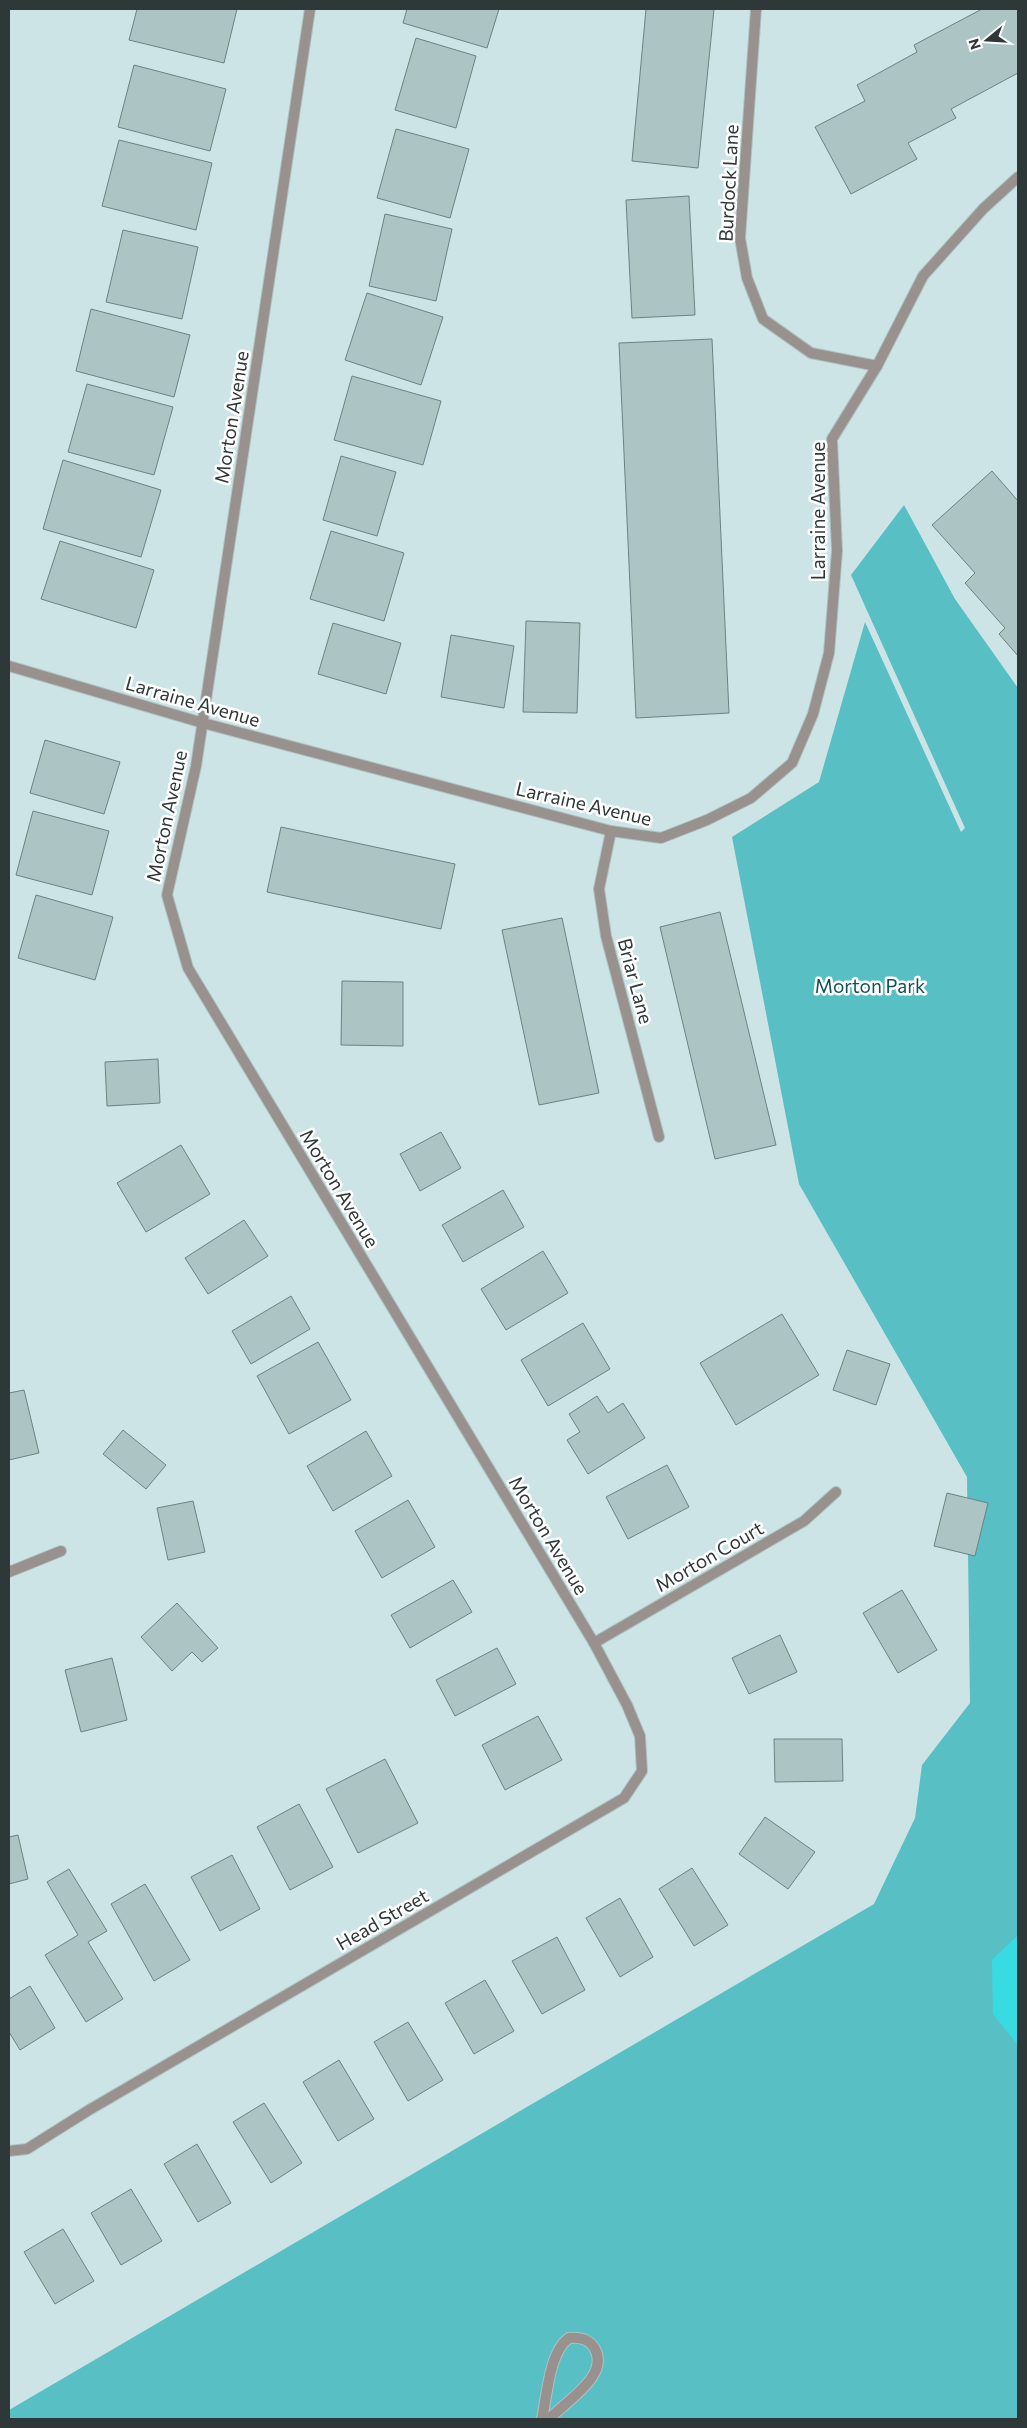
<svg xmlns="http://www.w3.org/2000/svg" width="1027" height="2428" viewBox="0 0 1027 2428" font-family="Commissioner,sans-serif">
<rect width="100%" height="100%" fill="#cce4e5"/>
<path fill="#58c0c5" d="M904,505L955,599L1018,688V2419H9V2410L874,1904L915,1818L922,1765L970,1703L967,1477L799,1184L732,837L819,782L865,622L961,832L965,828L851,575Z"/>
<path fill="#39dbe2" d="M1018,1935V2045L993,2014L992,1960Z"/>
<g fill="#adc4c5" stroke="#6c8283">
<path d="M137,9H237L224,63L129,40Z"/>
<path d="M407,9H499L487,48L403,23Z"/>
<path d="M646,9H714L698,168L632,161Z"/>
<path d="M982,9H1018V73L951,109L956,118L908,143L917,159L851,194L815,127L865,101L857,85L917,52L914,45Z"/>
<path d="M416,38L476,56L456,128L395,110Z"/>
<path d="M134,65L226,89L210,151L118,127Z"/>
<path d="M396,129L469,149L450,218L377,198Z"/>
<path d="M119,140L212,163L196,230L102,206Z"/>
<path d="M689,196L695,315L632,318L626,200Z"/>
<path d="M385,214L452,229L436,301L369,286Z"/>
<path d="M123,230L198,247L182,319L106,302Z"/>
<path d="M367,293L443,317L421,385L345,360Z"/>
<path d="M91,309L190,335L174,397L76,371Z"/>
<path d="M712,339L729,713L636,718L619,343Z"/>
<path d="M352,376L441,401L423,465L334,440Z"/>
<path d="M87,384L173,407L154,475L68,452Z"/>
<path d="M341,456L396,472L377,536L323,520Z"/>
<path d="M63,460L161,490L141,557L43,529Z"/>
<path d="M992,471L1018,501V656L999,634L1005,628L965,583L975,573L932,525Z"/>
<path d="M331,531L404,553L384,621L310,599Z"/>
<path d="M60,541L154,570L136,628L41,599Z"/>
<path d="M526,621L580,623L577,713L523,712Z"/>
<path d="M333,623L401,643L386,694L318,674Z"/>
<path d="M451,635L514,646L504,708L441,697Z"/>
<path d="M45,740L120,762L104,814L30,793Z"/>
<path d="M33,811L109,831L92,895L16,875Z"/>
<path d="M281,827L455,864L441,929L267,892Z"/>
<path d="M36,895L113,917L95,980L18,958Z"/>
<path d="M720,912L776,1145L715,1159L660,927Z"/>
<path d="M562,918L599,1093L539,1105L502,930Z"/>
<path d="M342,981L403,982V1046L341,1045Z"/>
<path d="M158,1059L160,1103L107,1106L105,1062Z"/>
<path d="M441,1132L461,1168L420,1191L400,1154Z"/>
<path d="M181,1145L210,1194L146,1232L117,1183Z"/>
<path d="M503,1190L524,1227L463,1262L442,1225Z"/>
<path d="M244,1220L268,1256L208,1294L185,1258Z"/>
<path d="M543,1251L568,1293L506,1330L481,1289Z"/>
<path d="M291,1296L310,1329L251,1364L232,1331Z"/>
<path d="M782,1314L819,1375L736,1425L700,1363Z"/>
<path d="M583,1323L610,1369L548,1406L521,1360Z"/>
<path d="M318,1342L351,1400L289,1434L257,1376Z"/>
<path d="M847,1350L890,1364L876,1405L833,1390Z"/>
<path d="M24,1390L39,1453L9,1460V1393Z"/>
<path d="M597,1396L608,1413L623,1403L645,1438L588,1474L567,1440L580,1432L569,1414Z"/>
<path d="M123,1430L166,1465L146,1489L103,1454Z"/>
<path d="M366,1431L392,1476L333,1511L307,1466Z"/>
<path d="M667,1465L689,1507L628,1539L606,1497Z"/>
<path d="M947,1493L988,1503L975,1556L934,1546Z"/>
<path d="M408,1500L435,1547L382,1578L355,1531Z"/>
<path d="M193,1501L205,1552L168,1560L157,1508Z"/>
<path d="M453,1580L472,1612L410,1648L391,1615Z"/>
<path d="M902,1590L937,1650L898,1673L863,1613Z"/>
<path d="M177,1603L218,1648L202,1662L192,1652L172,1671L141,1637Z"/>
<path d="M780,1635L797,1672L749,1694L732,1658Z"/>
<path d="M497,1648L516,1684L455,1716L436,1680Z"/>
<path d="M112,1658L127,1720L81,1732L65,1670Z"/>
<path d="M538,1716L562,1760L505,1790L482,1745Z"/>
<path d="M774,1739H842L843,1781L775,1782Z"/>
<path d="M385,1759L418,1823L358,1853L326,1789Z"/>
<path d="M299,1804L333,1867L290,1890L257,1827Z"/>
<path d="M765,1817L815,1852L788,1889L739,1854Z"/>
<path d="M18,1835L28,1879L9,1884V1837Z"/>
<path d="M232,1855L260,1909L220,1931L191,1877Z"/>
<path d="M692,1868L728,1925L694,1946L659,1889Z"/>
<path d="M69,1869L107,1931L88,1942L123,1999L86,2022L45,1955L78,1935L47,1882Z"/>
<path d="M145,1884L190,1960L154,1981L111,1904Z"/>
<path d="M620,1898L653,1957L620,1977L586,1918Z"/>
<path d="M557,1937L585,1990L542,2014L512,1961Z"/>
<path d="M485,1980L514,2031L474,2054L445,2003Z"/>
<path d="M30,1986L55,2028L20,2050L9,2032V1999Z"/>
<path d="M408,2022L443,2080L408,2101L374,2042Z"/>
<path d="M339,2060L374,2119L338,2141L303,2082Z"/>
<path d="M264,2103L302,2163L271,2183L233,2122Z"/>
<path d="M197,2144L231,2203L198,2222L164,2164Z"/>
<path d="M131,2189L162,2241L121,2265L91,2213Z"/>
<path d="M63,2229L94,2281L55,2304L24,2252Z"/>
</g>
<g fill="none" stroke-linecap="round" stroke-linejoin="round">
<g stroke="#adc2c2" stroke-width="12">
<g id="lane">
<path d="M756,9L740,238L747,278L763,319L811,353L877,366"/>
<path d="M611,831L599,889L606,936L659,1137"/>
<path d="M542,2419C547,2396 549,2352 569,2338C578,2337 587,2338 593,2346C613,2374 566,2401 549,2419"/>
</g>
</g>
<g stroke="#adc2c2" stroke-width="12">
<g id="street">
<path d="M9,666L203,723L611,831L661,838L707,820L751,798L792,763L813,714L829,653L837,551L832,439L877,366L923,276L983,209L1018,177"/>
<path d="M9,1572L61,1551"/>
<path d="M594,1643L804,1521L836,1492"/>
<path d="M9,2151L27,2149L89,2110L624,1798L642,1771L640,1736L627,1705L594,1643L188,968L167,895L196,766L310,9"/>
</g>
</g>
<use href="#lane" stroke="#99918d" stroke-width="10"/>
<use href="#street" stroke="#99918d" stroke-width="10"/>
</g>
<g text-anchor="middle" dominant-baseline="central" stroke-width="5" stroke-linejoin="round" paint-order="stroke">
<g font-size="19" fill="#2f3838" stroke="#fff">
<text transform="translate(728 183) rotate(-87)">Burdock Lane</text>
<text transform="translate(231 417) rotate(-81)">Morton Avenue</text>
<text transform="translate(817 511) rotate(-90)">Larraine Avenue</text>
<text transform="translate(193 701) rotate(16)">Larraine Avenue</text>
<text transform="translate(584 803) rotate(13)">Larraine Avenue</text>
<text transform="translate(166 816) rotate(-78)">Morton Avenue</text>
<text transform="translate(636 981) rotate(75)">Briar Lane</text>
<text transform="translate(340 1188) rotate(59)">Morton Avenue</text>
<text transform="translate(549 1535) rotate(59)">Morton Avenue</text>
<text transform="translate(709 1556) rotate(-30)">Morton Court</text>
<text transform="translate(382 1919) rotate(-30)">Head Street</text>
</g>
<g font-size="19" fill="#0c5154" stroke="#fff">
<text x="870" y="985">Morton Park</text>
</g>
</g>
<rect width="1027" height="2428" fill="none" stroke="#2f3838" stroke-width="20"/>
<g transform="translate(987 40) rotate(252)" stroke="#ffffff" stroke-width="4" paint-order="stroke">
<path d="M0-4L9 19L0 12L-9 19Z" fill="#2f3838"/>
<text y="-8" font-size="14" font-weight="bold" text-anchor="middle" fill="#2f3838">N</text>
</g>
</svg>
